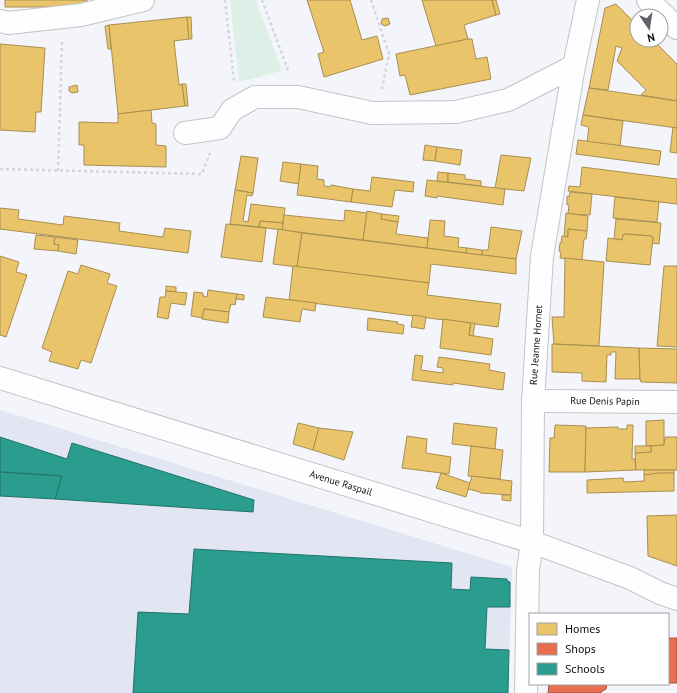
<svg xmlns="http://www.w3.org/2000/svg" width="677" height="693" viewBox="0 0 677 693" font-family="'PT Sans',sans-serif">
<rect width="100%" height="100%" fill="#f4f5fb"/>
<path fill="#e2e5f2" d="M0,410L512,567L508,693H0Z"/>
<path fill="#ddf0e8" d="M230,0H256L282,71L239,82Z"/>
<g fill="#e9c46a" stroke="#a88e50">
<path d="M5,0H87L86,7H5Z"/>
<path d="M307,0H350L362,40L377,36L383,59L324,77L318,54L324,52Z"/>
<path d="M422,0H492L496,15L464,25L468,39L436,46Z"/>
<path d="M492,0H496L500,14L496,15Z"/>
<path d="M616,4L637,25V40H653L677,64V101L641,95L646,90L617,61L622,48L616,46L608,90L589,88L605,8Z"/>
<path d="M187,17L189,39L174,41L179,85L182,84L185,106L118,114L109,25Z"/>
<path d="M187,17H191L192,39H189Z"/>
<path d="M388,18L390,24L385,26L381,24L382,19Z"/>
<path d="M109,25L111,49H108L105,26Z"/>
<path d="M468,39H472L476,59L487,57L491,79L410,95L405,75L400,76L396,54Z"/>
<path d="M0,44L45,48L41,112H36L35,132L0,130Z"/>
<path d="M182,84H186L188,106H185Z"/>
<path d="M77,85L78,92L72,93L69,91V87Z"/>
<path d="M589,88L677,101V128L583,115Z"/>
<path d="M151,110L152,123L156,124V145L166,146V167L84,165V145H79V122L118,123V114Z"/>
<path d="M583,115L623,121L620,146L587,142L589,127L581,125Z"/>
<path d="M673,127L677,128V153L670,152Z"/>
<path d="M578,140L661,151L659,165L576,154Z"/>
<path d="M425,145L437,147L435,161L423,160Z"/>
<path d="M437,147L462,150L460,165L435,161Z"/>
<path d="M501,155L531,158L524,191L495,188Z"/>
<path d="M241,156L258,158L253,193L235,190Z"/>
<path d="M283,162L301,164L299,184L280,181Z"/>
<path d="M301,164L318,166L317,179L324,180V186L330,187L331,185L353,189L351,202L297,195Z"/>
<path d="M582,167L677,179V204L568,191L569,186L580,187Z"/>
<path d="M438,172L448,173V182L437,181Z"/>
<path d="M448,173L465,175V179L481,181V186L448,182Z"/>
<path d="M372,177L414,182L413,192L395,190L392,207L351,202L353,189L370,191Z"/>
<path d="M427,180L505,189L503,205L437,196V198L425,196Z"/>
<path d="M235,190L253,193L252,196L247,195L243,221L248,222L251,204L285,208L283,223L260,221L259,227L230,224Z"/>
<path d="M570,192L592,194L590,215L568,214L569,205H567V196L569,197Z"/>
<path d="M615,197L659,202L657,222L613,218Z"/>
<path d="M0,208L19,210L18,219L63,225L64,216L120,223L119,231L163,237L165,228L191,231L188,253L0,229Z"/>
<path d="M345,210L367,213L363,240L282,230L284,215L344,221Z"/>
<path d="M367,211L382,214L381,219L398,222L396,234L428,238L427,248L363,240Z"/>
<path d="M566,213L588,216L587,231L568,229V237H564Z"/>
<path d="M382,214L399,216L398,222L381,219Z"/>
<path d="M616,219L661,223L659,244L652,243L653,238L652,236L625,234L623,235L622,240L614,239Z"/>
<path d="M430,220L445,221L444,236L459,238L458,247L467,248L466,253L427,248Z"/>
<path d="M260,221L283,223L282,230L259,227Z"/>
<path d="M226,224L266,228L262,262L221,257Z"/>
<path d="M491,227L522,231L516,259L482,255V250H488Z"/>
<path d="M278,229L302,233L297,267L273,264Z"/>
<path d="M568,229L587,231L586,239H584L582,260L560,258L561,252L559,251L560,243H561L562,236L568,237Z"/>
<path d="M302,233L516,259V274L431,264L429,283L297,267Z"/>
<path d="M625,234L652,236L653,238L650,265L606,261L608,238L622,240L623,235Z"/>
<path d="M36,235L55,237L54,244L59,245L58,251L34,249Z"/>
<path d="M55,237L78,240L76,254L58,251L59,245L54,244Z"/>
<path d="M467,248L482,250V255L466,253Z"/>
<path d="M0,256L19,262L16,272L27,275L6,337L0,335Z"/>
<path d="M565,258L604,262L599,346L554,344L552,317H564Z"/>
<path d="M81,265L110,274L107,283L117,286L91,363L81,360L78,369L49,361L52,352L42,348L68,271L78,274Z"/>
<path d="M293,266L429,283L427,295L501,304L498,327L289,300Z"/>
<path d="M664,266H677V347L657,346Z"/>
<path d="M166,286L176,287V292L166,291Z"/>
<path d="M208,290L237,294L235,305L231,304L229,312L204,309L203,318L191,316L194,292L203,293V296L207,297Z"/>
<path d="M166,291L187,293L185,305L171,303L168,319L157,317L160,297H165Z"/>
<path d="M237,294L244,295V300L236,299Z"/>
<path d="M266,297L316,303L315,311L302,309L300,322L263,317Z"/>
<path d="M204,309L229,312L228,323L202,319Z"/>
<path d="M413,315L426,317L424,329L411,327Z"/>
<path d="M368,318L398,322L397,324L404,325L403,334L367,330Z"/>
<path d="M443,319L471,323L469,335L493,339L491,355L440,348Z"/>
<path d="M471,323H475L473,336L469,335Z"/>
<path d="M552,344L639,348L640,379H615L616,352H611V355H607L606,382L582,381V373L552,372Z"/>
<path d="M639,348L677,349V383L641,382L640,379Z"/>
<path d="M415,355L423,356L421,370L443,373V368L437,367L439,357L490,364L489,370L505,373L503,390L453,383V385L412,380Z"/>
<path d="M664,420V445L646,446V421Z"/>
<path d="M298,423L319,428L313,450L293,444Z"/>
<path d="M454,423L497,428L495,449L452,444Z"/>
<path d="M555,425L586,426L585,472H549L550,438H554Z"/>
<path d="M627,425H633L632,459H635L636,470L585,472L586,428L618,427V429H627Z"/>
<path d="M319,428L353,432L344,460L313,450Z"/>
<path d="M407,436L427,439L426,453L451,457L449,474L402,468Z"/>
<path d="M665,437H677V470H636L635,453L651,452V446L664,445Z"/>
<path d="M471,446L503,450L500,479L468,476Z"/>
<path d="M635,446H651V452L635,453Z"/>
<path d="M644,470H674V473L644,475Z"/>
<path d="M441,473L470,483L466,497L436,488Z"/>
<path d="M658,473H674V491L587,493V480L623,478L624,482L644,481V475Z"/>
<path d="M472,476L512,481L511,495L480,493V492L468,489Z"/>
<path d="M502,495H511V501L502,500Z"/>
<path d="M677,515V566L648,556L647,516Z"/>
</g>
<g fill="#e76f51" stroke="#a6533f">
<rect x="668" y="638" width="9" height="45"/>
<path d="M549,684H607L606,689L601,692V693H548Z"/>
</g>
<g fill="#2a9d8f" stroke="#22736a">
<path d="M0,437L67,459L72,443L254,500L253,512L55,499L62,476L0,472Z"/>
<path d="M0,472L62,476L55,499L0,496Z"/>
<path d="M194,549L452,563L451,589L470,590L471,577L507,579V581L510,582V607H487L485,649L509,650L508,693H133L138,612L189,614Z"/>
</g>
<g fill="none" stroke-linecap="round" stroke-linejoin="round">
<g stroke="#c3c4c8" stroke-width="24">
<g id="minor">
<path d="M0,21L8,23L81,15L143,0"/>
<path d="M185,133L220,128L232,110L255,97H298L372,113L456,112L508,100L574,66"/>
<path d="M533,401L677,402"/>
<path d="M526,693L528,570L532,542L533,401L542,256L574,66L588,0"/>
</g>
</g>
<g stroke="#c3c4c8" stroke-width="24">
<g id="major">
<path d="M648,0L677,28"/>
<path d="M0,378L532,542L630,578L660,593L677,599"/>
</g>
</g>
<g stroke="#d5d6d8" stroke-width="2.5" stroke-dasharray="3 3" stroke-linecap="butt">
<path d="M225,0L234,81"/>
<path d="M262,0L289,73"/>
<path d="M371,0L389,54L382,89"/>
<path d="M0,169L202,174L210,153"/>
<path d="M58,171L62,41"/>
</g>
<use href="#minor" stroke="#fdfefe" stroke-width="22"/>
<use href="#major" stroke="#fdfefe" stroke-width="22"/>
</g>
<g text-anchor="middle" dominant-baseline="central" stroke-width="4" stroke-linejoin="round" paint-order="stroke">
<g font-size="10" fill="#101115" stroke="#fff">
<text transform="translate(536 345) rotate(-86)">Rue Jeanne Hornet</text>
<text transform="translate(605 401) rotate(1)">Rue Denis Papin</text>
<text transform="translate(341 483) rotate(17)">Avenue Raspail</text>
</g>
</g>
<rect x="529" y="613" width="140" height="72" fill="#ffffff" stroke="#9fa0a1"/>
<rect x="537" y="623" width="20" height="12" fill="#e9c46a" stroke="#9fa0a1"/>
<text x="565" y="633" font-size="12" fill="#101115">Homes</text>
<rect x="537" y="643" width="20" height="12" fill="#e76f51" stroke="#9fa0a1"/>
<text x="565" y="653" font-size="12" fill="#101115">Shops</text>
<rect x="537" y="663" width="20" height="12" fill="#2a9d8f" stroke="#9fa0a1"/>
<text x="565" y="673" font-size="12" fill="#101115">Schools</text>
<g transform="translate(649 28) rotate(167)"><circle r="19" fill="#ffffff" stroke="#9fa0a1"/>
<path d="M0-3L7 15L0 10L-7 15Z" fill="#606166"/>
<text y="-6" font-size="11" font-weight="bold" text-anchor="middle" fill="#101115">N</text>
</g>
</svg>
